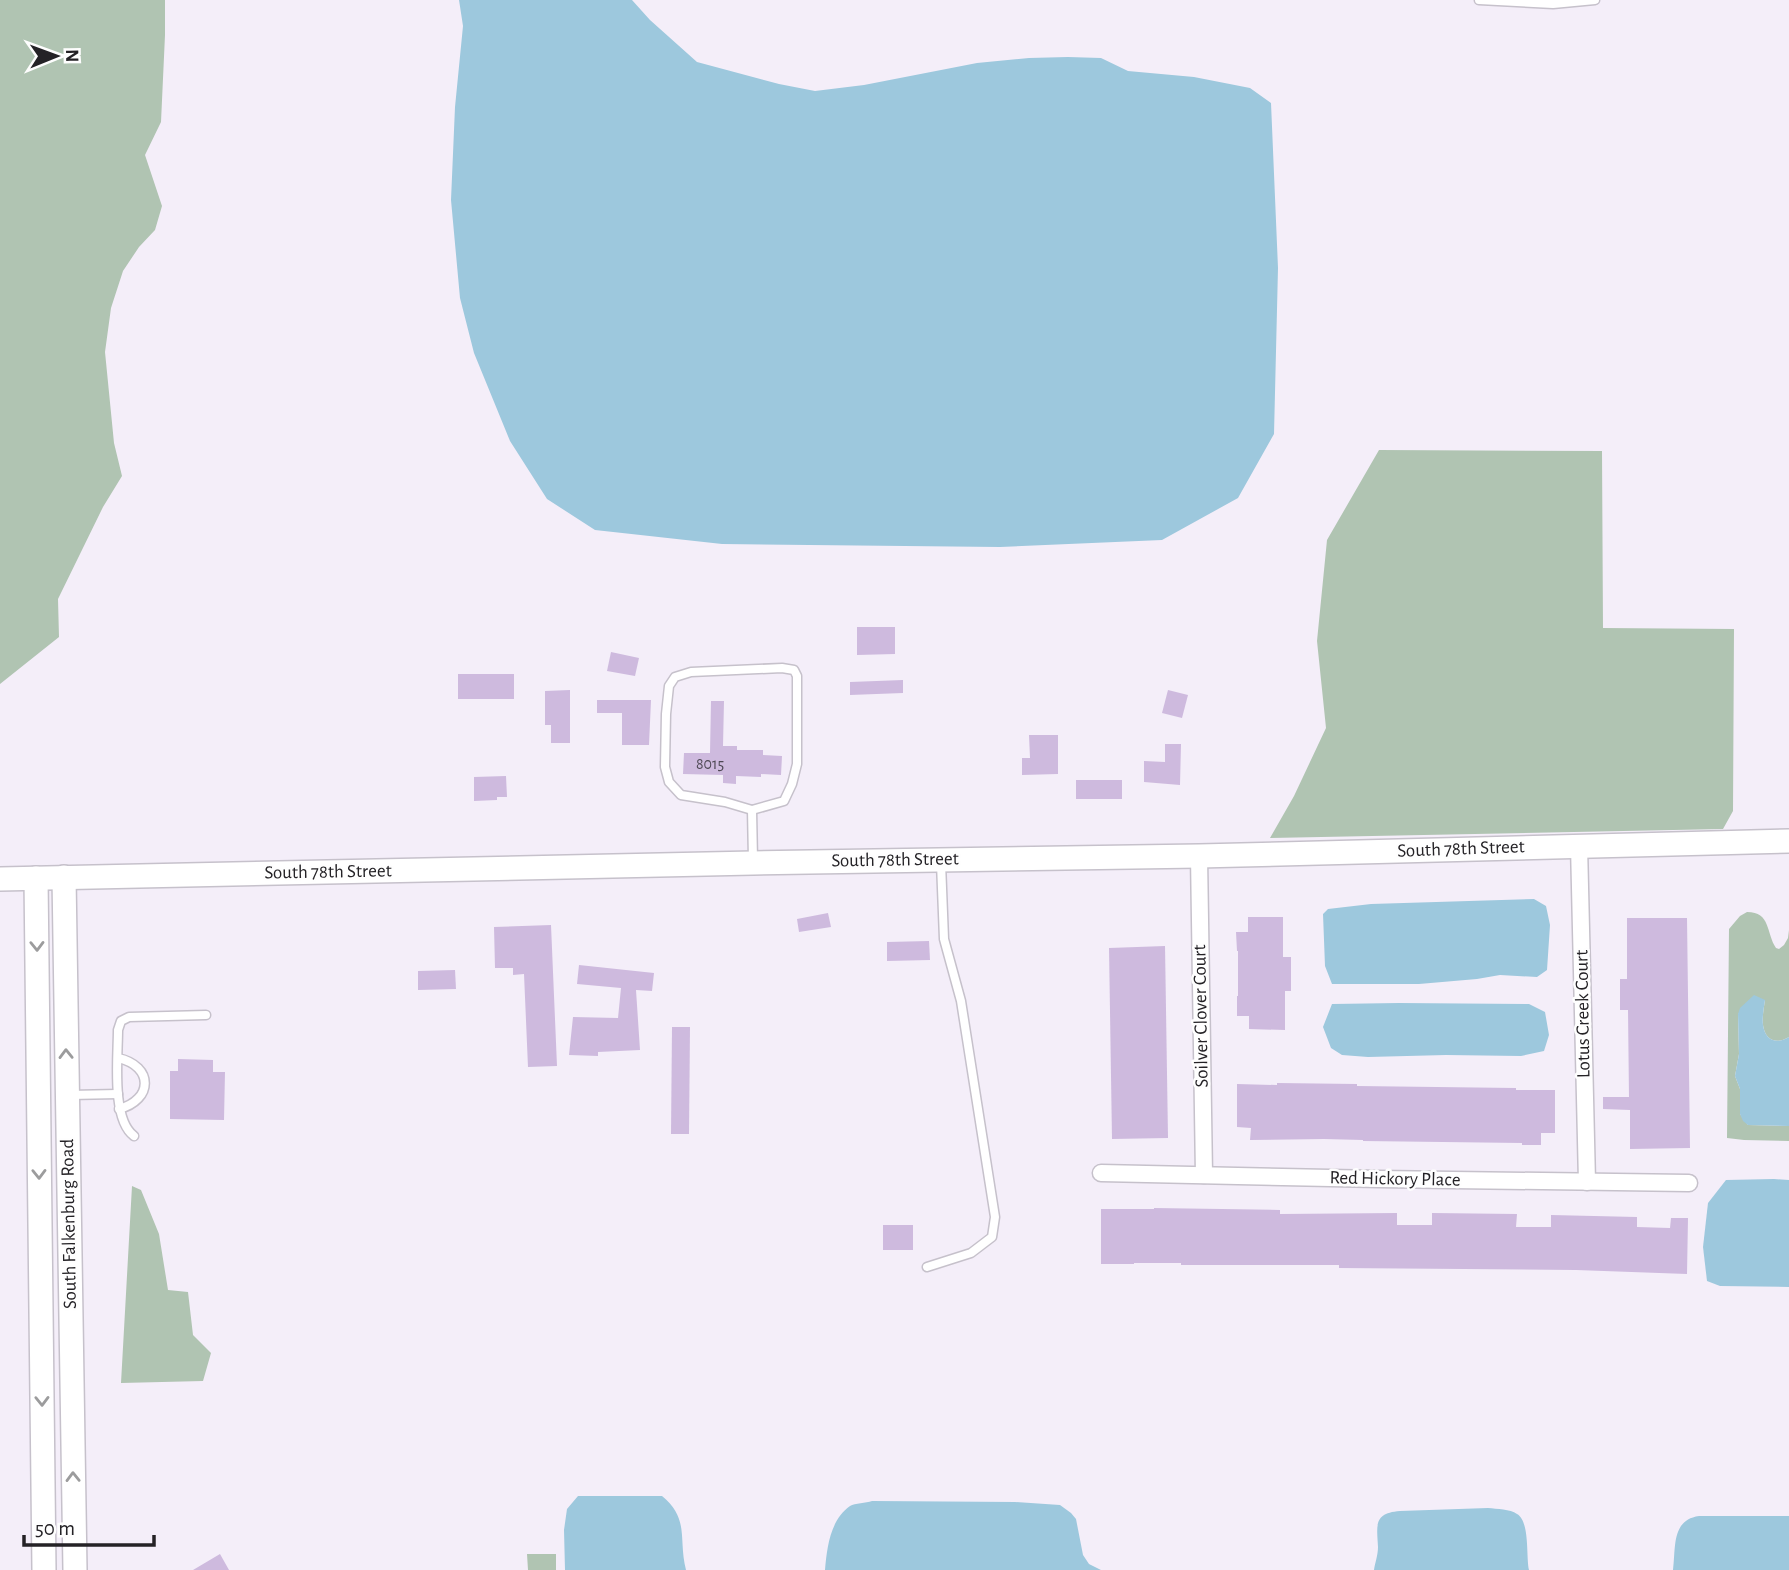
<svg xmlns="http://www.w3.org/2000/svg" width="1789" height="1570" viewBox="0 0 1789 1570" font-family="'Alegreya Sans',sans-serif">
<rect width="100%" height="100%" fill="#f4eef9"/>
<g fill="#b0c4b2">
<path d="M0,0H165V35L161,122L145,155L162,206L155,230L139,247L123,271L111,308L105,352L114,443L122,476L103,507L58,599L59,637L0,684Z"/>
<path d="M1379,450L1602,451L1603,628L1734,629L1733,811L1723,829L1270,838L1294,796L1326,728L1317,641L1327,540Z"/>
<path d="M1747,912C1771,912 1766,933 1776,948L1779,949L1784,945L1788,938L1789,930V1037C1776,1045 1765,1040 1763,1025C1762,1017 1764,1007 1765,1000L1738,1014L1739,1054L1735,1076L1740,1089V1114L1748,1125L1789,1126V1141L1744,1140L1727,1138L1729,929L1740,916Z"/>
<path d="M132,1186L141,1190L159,1234L168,1290L188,1292L193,1335L211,1353L203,1381L121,1383Z"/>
<path d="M527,1554H556V1570H528Z"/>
</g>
<g fill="#9dc8dd">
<path d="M459,0H632L650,20L697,62L779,84L815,91L864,85L977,63L1029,58L1068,57L1101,58L1128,71L1194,77L1250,88L1271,103L1278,268L1274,434L1238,498L1162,540L1000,547L722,544L595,530L547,499L510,441L474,353L460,298L451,200L455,107L463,26Z"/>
<path d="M1534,899L1546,906L1550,925L1547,970L1537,977L1500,975L1477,979L1419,984H1332L1325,966L1323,914L1328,909L1371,904Z"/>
<path d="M1754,995L1765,1000C1764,1007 1762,1017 1763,1025C1765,1040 1776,1045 1789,1037V1126L1748,1125L1743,1121L1740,1114V1089L1735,1076L1739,1054L1738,1014L1740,1008Z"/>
<path d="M1399,1003L1529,1004L1545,1012L1549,1035L1544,1051L1521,1056L1446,1055L1368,1057L1342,1055L1331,1048L1323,1027L1332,1004Z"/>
<path d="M1774,1179L1789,1180V1287L1720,1286L1707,1281L1703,1247L1708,1203L1726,1180Z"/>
<path d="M578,1496H662C690,1519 678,1539 686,1570H565L564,1530L567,1509Z"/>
<path d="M872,1501L1015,1502L1060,1505L1071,1513L1076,1519L1083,1555L1089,1564L1101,1570H825C827,1548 830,1520 850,1506C855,1503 866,1503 872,1501Z"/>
<path d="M1488,1508C1497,1509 1510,1509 1517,1514C1530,1521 1526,1557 1529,1570H1374C1375,1563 1378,1555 1378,1547C1377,1526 1373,1513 1400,1511Z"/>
<path d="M1699,1516H1789V1570H1673C1676,1548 1671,1520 1699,1516Z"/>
</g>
<g fill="#cebade">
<path d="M857,627H895V654L857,655Z"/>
<path d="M611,652L639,658L635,676L607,671Z"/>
<rect x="458" y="674" width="56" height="25"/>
<path d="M903,680V693L850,695V682Z"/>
<path d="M570,690V743H551V725H545V691Z"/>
<path d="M1168,690L1188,695L1182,718L1162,713Z"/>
<path d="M597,700H651L649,745H622V713H597Z"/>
<path d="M711,701H724L723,746H737V750H763V755L782,756L781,775L761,774V777L736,776V784L723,783V775L683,774L684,753H710Z"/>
<path d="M1029,735H1058V774L1022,775V758H1030Z"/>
<path d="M1165,744H1181L1180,785L1144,782V761L1165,762Z"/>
<path d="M506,776L507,797H497V800L474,801V777Z"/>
<rect x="1076" y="780" width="46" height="19"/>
<path d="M828,913L831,927L799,932L797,919Z"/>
<path d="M1248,917H1283V957H1291V991H1285V1030L1249,1029V1016H1237V996H1238V951H1237L1236,932H1248Z"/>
<path d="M1627,918H1687L1690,1148L1630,1149V1110L1603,1109V1097H1629L1628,1010H1620V979H1627Z"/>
<path d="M551,925L557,1066L528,1067L524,974L513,975V968H495L494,927Z"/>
<path d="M929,941L930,960L887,961V942Z"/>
<path d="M1165,946L1168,1138L1112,1139L1109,948Z"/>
<path d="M579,965L654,973L652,991L636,990L640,1050L598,1052V1056L569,1055L573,1017L618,1018L621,988L577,984Z"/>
<path d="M455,970L456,989L418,990V971Z"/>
<path d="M672,1027H690L689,1134H671Z"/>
<path d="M178,1059L213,1060V1072H225L224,1120L170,1119V1071H178Z"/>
<path d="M1277,1083L1357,1084V1086L1516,1088V1090H1555V1133H1541V1145H1522V1143L1363,1141V1140L1324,1139L1250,1140L1251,1128L1237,1127V1084L1277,1085Z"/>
<path d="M1154,1208L1280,1210V1214L1397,1213V1225H1432V1213L1517,1214L1516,1227H1551V1215L1637,1217V1227L1670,1228L1671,1218H1688L1687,1274L1576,1270L1339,1268V1265H1181V1263H1134V1264H1101V1209H1154Z"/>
<rect x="883" y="1225" width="30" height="25"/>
<path d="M220,1554L229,1570H193Z"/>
</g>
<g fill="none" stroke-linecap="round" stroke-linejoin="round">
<g stroke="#c6c1cb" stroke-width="11">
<g id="lane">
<path d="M1479,0L1553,4L1595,0"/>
<path d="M782,668L794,670L797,676V764L792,784L784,801L752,810L725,802L681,795L669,782L665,767L666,714L669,686L675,677L691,672Z"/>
<path d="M752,810L753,860"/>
<path d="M118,1058C154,1066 153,1100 119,1109"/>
<path d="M70,1095L118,1094"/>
<path d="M134,1136C111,1119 118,1057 118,1030L121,1021L129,1017L206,1015"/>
<path d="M927,1267L971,1253L992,1237L995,1217L961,1001L944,939L941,863"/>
</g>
</g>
<g stroke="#c6c1cb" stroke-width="19">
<g id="street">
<path d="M1579,845L1587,1182"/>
<path d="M1199,856L1204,1175"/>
<path d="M1101,1173L1379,1179L1689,1183"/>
</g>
</g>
<g stroke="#c6c1cb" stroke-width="26">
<g id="secondary">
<path d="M64,877L75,1570"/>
<path d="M36,878L44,1570"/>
<path d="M0,879L753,863L1199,856L1789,841"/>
</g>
</g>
<use href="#lane" stroke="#fff" stroke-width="8"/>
<use href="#street" stroke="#fff" stroke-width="16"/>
<use href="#secondary" stroke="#fff" stroke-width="23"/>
</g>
<defs><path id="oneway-chevron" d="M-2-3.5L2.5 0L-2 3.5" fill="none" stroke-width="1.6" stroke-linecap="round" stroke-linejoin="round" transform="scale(1.75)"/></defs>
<g stroke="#9c9c9d">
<use href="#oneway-chevron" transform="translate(37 946) rotate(89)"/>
<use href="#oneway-chevron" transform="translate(66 1054) rotate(-91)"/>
<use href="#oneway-chevron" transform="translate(39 1174) rotate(89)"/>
<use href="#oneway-chevron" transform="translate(42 1401) rotate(89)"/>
<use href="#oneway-chevron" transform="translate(73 1477) rotate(-91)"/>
</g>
<g text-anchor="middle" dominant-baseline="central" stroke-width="5" stroke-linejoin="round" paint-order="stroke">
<g font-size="16" fill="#4e4854">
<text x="710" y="764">8015</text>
</g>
<g font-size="19" fill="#242226" stroke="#fefefe">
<text transform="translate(1461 849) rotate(-2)">South 78th Street</text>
<text transform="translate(895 860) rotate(-1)">South 78th Street</text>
<text transform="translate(328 872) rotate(-1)">South 78th Street</text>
<text transform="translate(1583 1014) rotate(-91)">Lotus Creek Court</text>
<text transform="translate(1201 1016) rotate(-91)">Soilver Clover Court</text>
<text transform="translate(1395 1179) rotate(1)">Red Hickory Place</text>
<text transform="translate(69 1224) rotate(-91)">South Falkenburg Road</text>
</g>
</g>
<g transform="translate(56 56) rotate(89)" stroke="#fefefe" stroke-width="5" paint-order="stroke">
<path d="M0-5L12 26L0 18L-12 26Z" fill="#242226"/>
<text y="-10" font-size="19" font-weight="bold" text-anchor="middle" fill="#242226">N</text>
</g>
<path d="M24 1535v10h130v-10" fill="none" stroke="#242226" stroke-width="3.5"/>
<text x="35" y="1535" font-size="21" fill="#242226" stroke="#fefefe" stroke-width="5" paint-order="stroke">50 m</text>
</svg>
